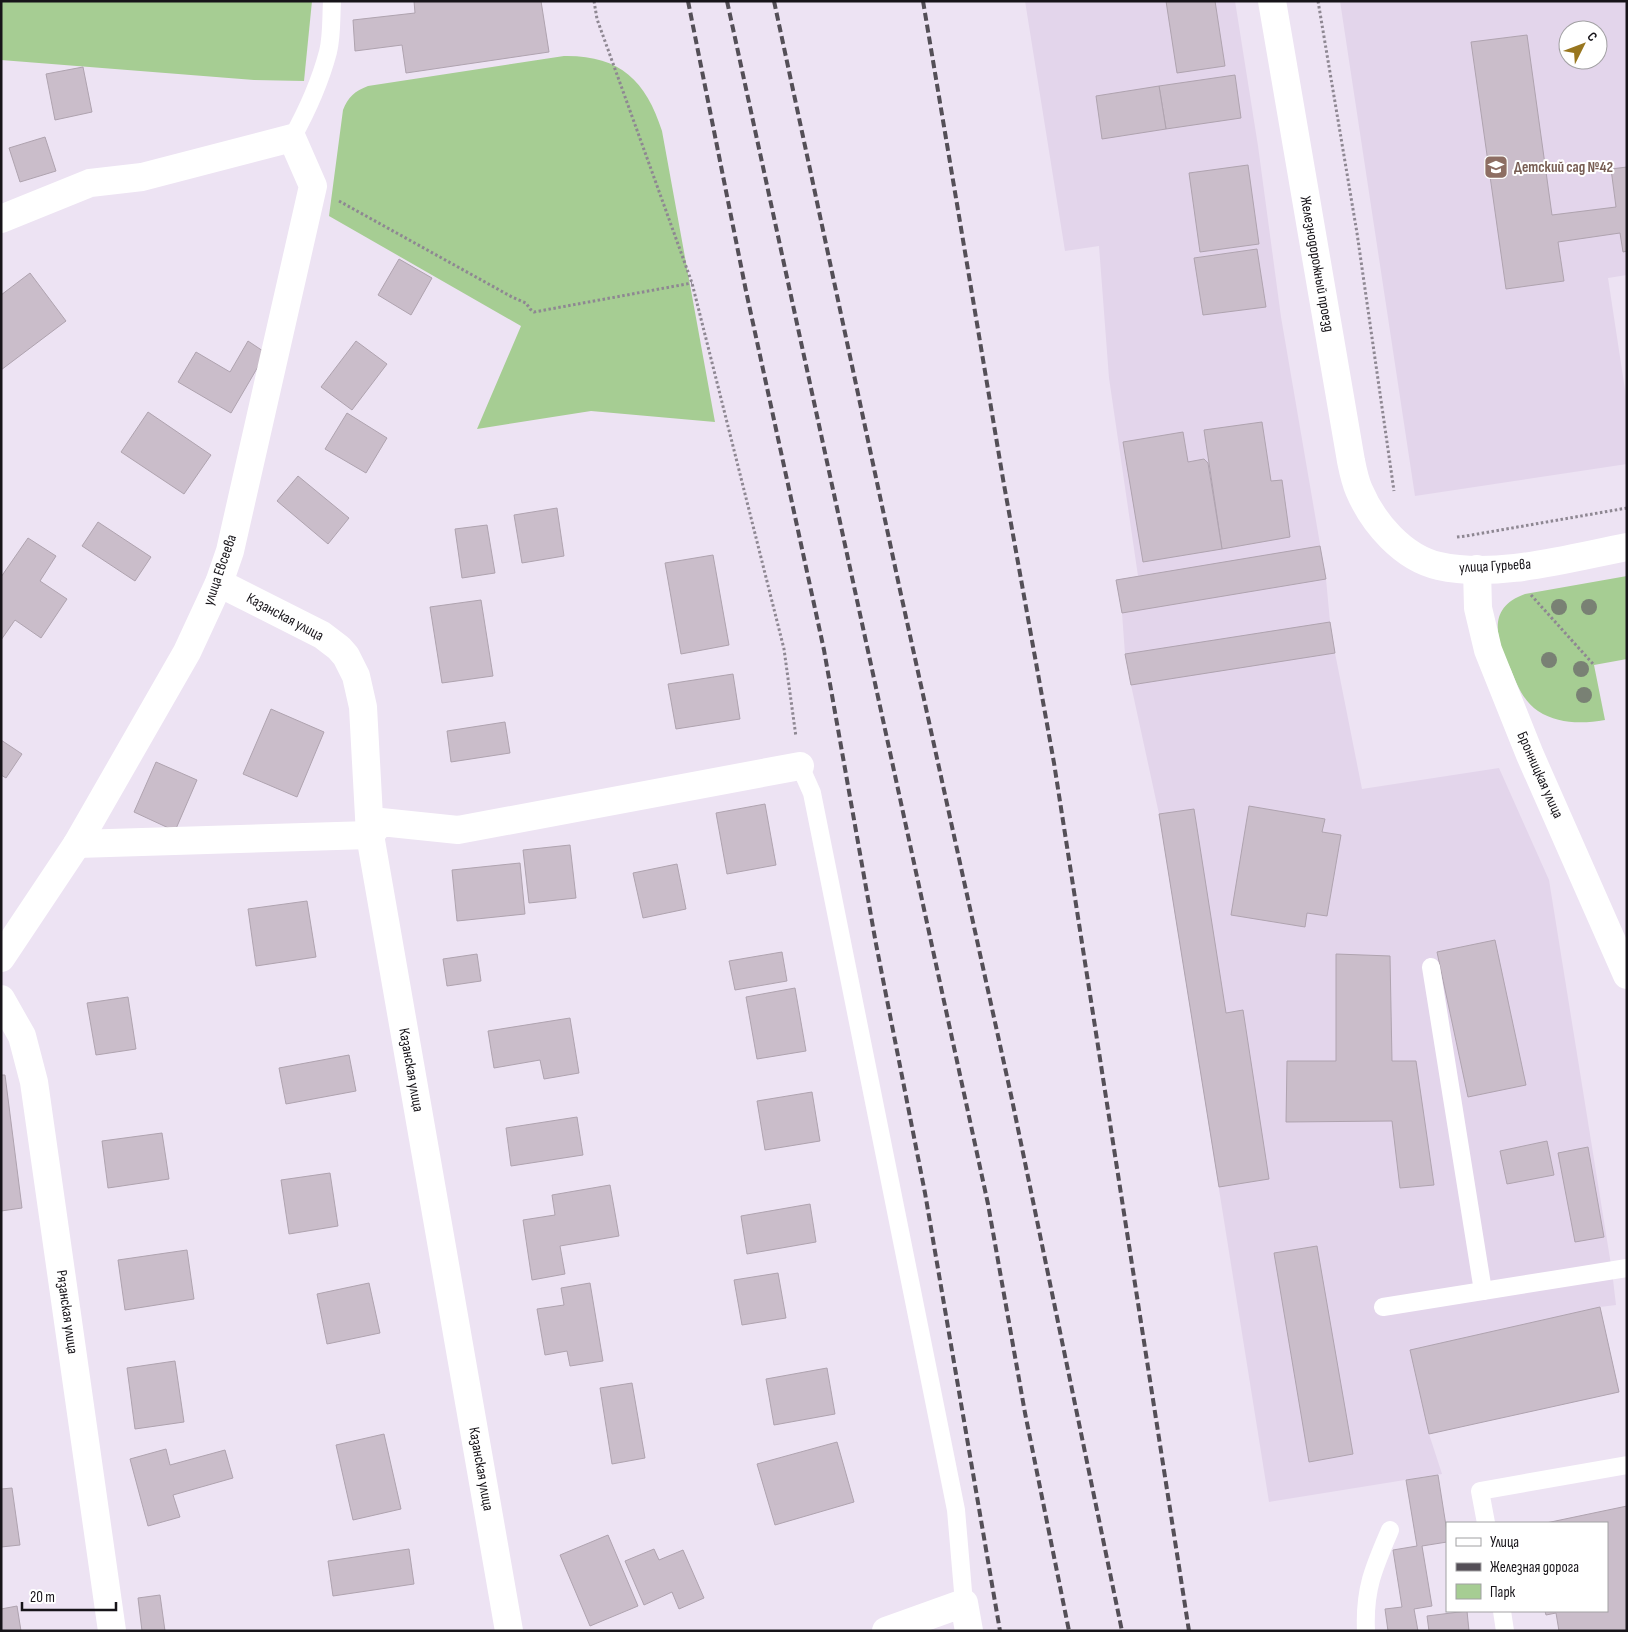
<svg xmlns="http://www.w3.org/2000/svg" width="1628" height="1632" viewBox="0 0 1628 1632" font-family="'Sofia Sans Condensed',sans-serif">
<rect width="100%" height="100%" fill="#ede3f3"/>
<g fill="#e3d5eb" fill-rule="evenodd">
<path d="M1025,1H1235L1258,146L1281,317L1326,579L1330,622L1335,653L1362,789L1499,768L1549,880L1612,1271L1616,1305L1600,1307L1619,1392L1429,1434L1442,1474L1269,1502L1159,814L1131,685L1125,654L1122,613L1116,580L1138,576L1109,378L1099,246L1065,251Z"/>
<path d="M1340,1H1627V275L1608,278L1627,403V464L1415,496ZM1568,30H1598V60H1568Z"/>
</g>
<g fill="#a6cd93">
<path d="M1,1H312L304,81L254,80L1,60Z"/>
<path d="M564,56C619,55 646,80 662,131L715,422L591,411L477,429L521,326L329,216L343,110C348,97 355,91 368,86Z"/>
<path d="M1627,576V659L1594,665L1605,720C1582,724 1558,724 1538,711C1524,702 1517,685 1511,670C1497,641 1485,608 1525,594Z"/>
</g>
<g fill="#cabdca" stroke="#afa3af">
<path d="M414,1H541L549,52L406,73L402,45L355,51L353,20L415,13Z"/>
<path d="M1166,1H1215L1225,66L1177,73Z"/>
<path d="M1527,35L1552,215L1616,207L1611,169L1627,167V251L1623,252L1620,233L1558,242L1564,281L1506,289L1471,42Z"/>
<path d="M83,67L92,112L55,120L46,74Z"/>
<path d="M1235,75L1241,118L1166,129L1159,86Z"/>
<path d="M1159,86L1166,129L1102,139L1096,96Z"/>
<path d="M45,137L56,171L20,182L9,148Z"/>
<path d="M1248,165L1259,244L1200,252L1189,173Z"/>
<path d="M1257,249L1266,307L1203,315L1194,258Z"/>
<path d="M399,259L432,278L411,315L378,295Z"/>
<path d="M30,273L66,321L1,370V295Z"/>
<path d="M248,341L266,353L231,413L178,382L196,352L230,372Z"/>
<path d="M356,341L387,364L352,410L321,387Z"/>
<path d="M148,412L211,455L184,494L121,452Z"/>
<path d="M347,413L387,438L366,473L325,449Z"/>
<path d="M1262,422L1271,481L1282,480L1290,537L1222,549L1204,430Z"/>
<path d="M1183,432L1188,462L1204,459L1208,463L1222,549L1143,562L1123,442Z"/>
<path d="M298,476L349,518L328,544L277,501Z"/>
<path d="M557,508L564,556L522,563L514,515Z"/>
<path d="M98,522L151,557L135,581L82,546Z"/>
<path d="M487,525L495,573L462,578L455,529Z"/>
<path d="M28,538L56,556L40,581L67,599L41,638L15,620L1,640V577Z"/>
<path d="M1320,546L1326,579L1122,613L1116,580Z"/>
<path d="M713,555L729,645L681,654L665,563Z"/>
<path d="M481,600L493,676L442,683L430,607Z"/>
<path d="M1330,622L1335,653L1131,685L1125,654Z"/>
<path d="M733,674L740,719L676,729L668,684Z"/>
<path d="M271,709L324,732L297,797L243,774Z"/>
<path d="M505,722L510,753L451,762L447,731Z"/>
<path d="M1,740L22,754L6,778L1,775Z"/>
<path d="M156,762L197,780L175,831L134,812Z"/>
<path d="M765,804L776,865L727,874L716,813Z"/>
<path d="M1249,806L1325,819L1322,832L1341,835L1327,916L1307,913L1305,927L1231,915Z"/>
<path d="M1194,809L1226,1013L1243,1010L1269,1179L1219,1187L1159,814Z"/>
<path d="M570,845L576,898L529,903L523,850Z"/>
<path d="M520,863L525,914L457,921L452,870Z"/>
<path d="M677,864L686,909L643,918L633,873Z"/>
<path d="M307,901L316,957L256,966L248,909Z"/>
<path d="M1495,940L1526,1085L1468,1097L1437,952Z"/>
<path d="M782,952L787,981L735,990L729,961Z"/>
<path d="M477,954L481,981L447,986L443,959Z"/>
<path d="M1336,954L1390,956L1392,1061H1416L1434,1185L1400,1188L1392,1121L1286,1122L1287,1061H1336Z"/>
<path d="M795,988L806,1051L757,1059L746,997Z"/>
<path d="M128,997L136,1049L96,1055L87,1003Z"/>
<path d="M570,1018L579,1073L544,1079L540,1060L494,1068L488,1031Z"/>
<path d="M349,1055L356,1091L286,1104L279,1068Z"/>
<path d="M1,1075H5L22,1208L1,1211Z"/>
<path d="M812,1092L820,1141L765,1150L757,1101Z"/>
<path d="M577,1117L583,1155L511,1166L506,1128Z"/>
<path d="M162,1133L169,1179L108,1188L102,1141Z"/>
<path d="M1547,1141L1554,1175L1507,1184L1500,1151Z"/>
<path d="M1588,1147L1604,1237L1575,1242L1558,1153Z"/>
<path d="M330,1173L338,1226L289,1234L281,1180Z"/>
<path d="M610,1185L619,1236L560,1246L565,1274L532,1280L523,1220L555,1215L552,1195Z"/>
<path d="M810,1204L816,1242L747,1254L741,1216Z"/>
<path d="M1317,1246L1353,1454L1309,1462L1274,1253Z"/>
<path d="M187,1250L194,1299L125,1310L118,1260Z"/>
<path d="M778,1273L786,1318L742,1325L734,1280Z"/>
<path d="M369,1283L380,1333L327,1344L317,1294Z"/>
<path d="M590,1283L603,1361L570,1366L567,1351L545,1355L537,1309L564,1305L561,1288Z"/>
<path d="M1600,1307L1619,1392L1429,1434L1410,1350Z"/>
<path d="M175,1361L184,1422L135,1429L127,1368Z"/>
<path d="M827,1368L835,1414L774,1425L766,1379Z"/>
<path d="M632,1383L645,1458L612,1464L600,1388Z"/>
<path d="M384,1434L401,1509L353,1520L336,1445Z"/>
<path d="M837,1442L854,1502L775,1525L757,1464Z"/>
<path d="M166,1449L170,1465L225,1450L233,1478L173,1495L180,1517L148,1526L130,1459Z"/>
<path d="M1438,1475L1447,1532V1542L1422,1546L1432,1606L1414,1609L1418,1631H1388L1385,1609L1402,1607L1393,1550L1417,1546L1406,1480Z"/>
<path d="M12,1488L20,1545L1,1547V1489Z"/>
<path d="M1627,1506V1631H1559L1556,1613L1546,1615L1545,1611H1607V1523H1546Z"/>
<path d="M608,1535L638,1606L590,1626L560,1555Z"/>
<path d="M409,1549L414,1584L333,1596L328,1561Z"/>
<path d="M654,1549L659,1560L683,1550L704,1598L679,1609L672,1592L644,1605L625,1561Z"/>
<path d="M160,1595L165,1631H142L138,1598Z"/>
<path d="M17,1606L21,1631H1V1609Z"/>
<path d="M1467,1611L1469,1631H1429L1427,1616Z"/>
</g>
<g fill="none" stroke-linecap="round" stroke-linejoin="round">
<g stroke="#8e8792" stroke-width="3" stroke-dasharray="2.5 2.5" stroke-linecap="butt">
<path d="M594,1L597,19L692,283L784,649L796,737"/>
<path d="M1318,1L1357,233L1394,491"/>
<path d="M339,201L512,297L526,303L530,309L534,312L692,283"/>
<path d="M1457,537L1466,536L1627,508"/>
<path d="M1531,595L1594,665"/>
</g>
<g stroke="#fff" stroke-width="18">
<path d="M292,138C307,111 320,82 328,52C332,36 331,18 332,1"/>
<path d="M800,766L812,793L956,1510L964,1603"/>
<path d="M1431,967L1483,1291"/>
<path d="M1383,1307L1627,1268"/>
<path d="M1486,1523L1480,1491L1627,1465"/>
<path d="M1502,1611L1505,1631"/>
<path d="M1366,1631C1364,1589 1374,1567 1390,1530"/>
</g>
<g stroke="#fff" stroke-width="28">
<path d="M1,219L90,183L142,177L292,138L313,186L230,551L219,583L187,652L77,844L1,958"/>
<path d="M1477,569L1478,608L1488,650L1530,755L1627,975"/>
<path d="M219,583L322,635L339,648L346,656L356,676L363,707L370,835L509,1631"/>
<path d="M77,844L370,835L381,822L458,830L800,766"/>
<path d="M1,999L22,1036L34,1082L112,1631"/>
<path d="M886,1631L964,1603L969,1631"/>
</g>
<path stroke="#fff" stroke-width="28" d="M1272,1L1351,461C1353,471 1355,481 1359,490C1373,523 1403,558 1439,566C1497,579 1569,558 1627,547"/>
<g stroke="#544f57" stroke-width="4" stroke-dasharray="8 4" stroke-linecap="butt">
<path d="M688,1L746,291L824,650L876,944L925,1193L1000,1631"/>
<path d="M727,1L988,1204L1025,1413L1069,1631"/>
<path d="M774,1L900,590L1011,1095L1122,1631"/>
<path d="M923,1L1003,479L1054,763L1189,1631"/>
</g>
</g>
<g fill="#798174">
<circle cx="1559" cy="607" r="8"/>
<circle cx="1589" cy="607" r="8"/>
<circle cx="1549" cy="660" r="8"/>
<circle cx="1581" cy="669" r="8"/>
<circle cx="1584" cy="695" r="8"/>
</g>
<defs>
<g id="school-square" transform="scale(1.25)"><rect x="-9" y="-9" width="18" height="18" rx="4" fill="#8d6e63" stroke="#fff"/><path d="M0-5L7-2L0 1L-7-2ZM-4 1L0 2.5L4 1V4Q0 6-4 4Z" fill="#fff"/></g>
</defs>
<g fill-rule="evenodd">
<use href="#school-square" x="1496" y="167"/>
</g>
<g text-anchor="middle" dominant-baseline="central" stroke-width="4" stroke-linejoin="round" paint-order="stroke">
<g font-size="15" font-weight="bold" fill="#785e54" stroke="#fff" text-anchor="start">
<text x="1514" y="167">Детский сад №42</text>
</g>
<g font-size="15" fill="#171419" stroke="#fff">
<text transform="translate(1317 264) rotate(80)">Железнодорожный проезд</text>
<text transform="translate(1495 566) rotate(-3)">улица Гурьева</text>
<text transform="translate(220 570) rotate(-71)">улица Евсеева</text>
<text transform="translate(285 617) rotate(28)">Казанская улица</text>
<text transform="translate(1540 775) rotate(66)">Бронницкая улица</text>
<text transform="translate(411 1070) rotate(80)">Казанская улица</text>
<text transform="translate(67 1312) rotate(82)">Рязанская улица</text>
<text transform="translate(481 1469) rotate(80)">Казанская улица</text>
</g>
</g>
<rect width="1628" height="1632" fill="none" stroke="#171419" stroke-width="5"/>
<rect x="1446" y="1522" width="162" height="90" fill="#ffffff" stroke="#a2a1a3"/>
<rect x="1456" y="1538" width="25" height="8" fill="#ffffff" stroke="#a2a1a3"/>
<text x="1490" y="1547" font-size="15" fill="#171419">Улица</text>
<rect x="1456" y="1563" width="25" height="8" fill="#544f57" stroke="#a2a1a3"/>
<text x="1490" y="1572" font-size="15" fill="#171419">Железная дорога</text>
<rect x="1456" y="1584" width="25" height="15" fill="#a6cd93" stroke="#a2a1a3"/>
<text x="1490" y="1597" font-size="15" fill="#171419">Парк</text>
<g transform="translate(1583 45) rotate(48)"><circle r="24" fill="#ffffff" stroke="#a2a1a3"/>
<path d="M0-4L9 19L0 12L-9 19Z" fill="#98761f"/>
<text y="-8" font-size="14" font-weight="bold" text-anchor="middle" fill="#171419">С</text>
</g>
<path d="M22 1602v8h94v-8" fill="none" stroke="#171419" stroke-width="2.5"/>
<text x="30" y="1602" font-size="15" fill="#171419" stroke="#ffffff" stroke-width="4" paint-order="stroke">20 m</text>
</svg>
